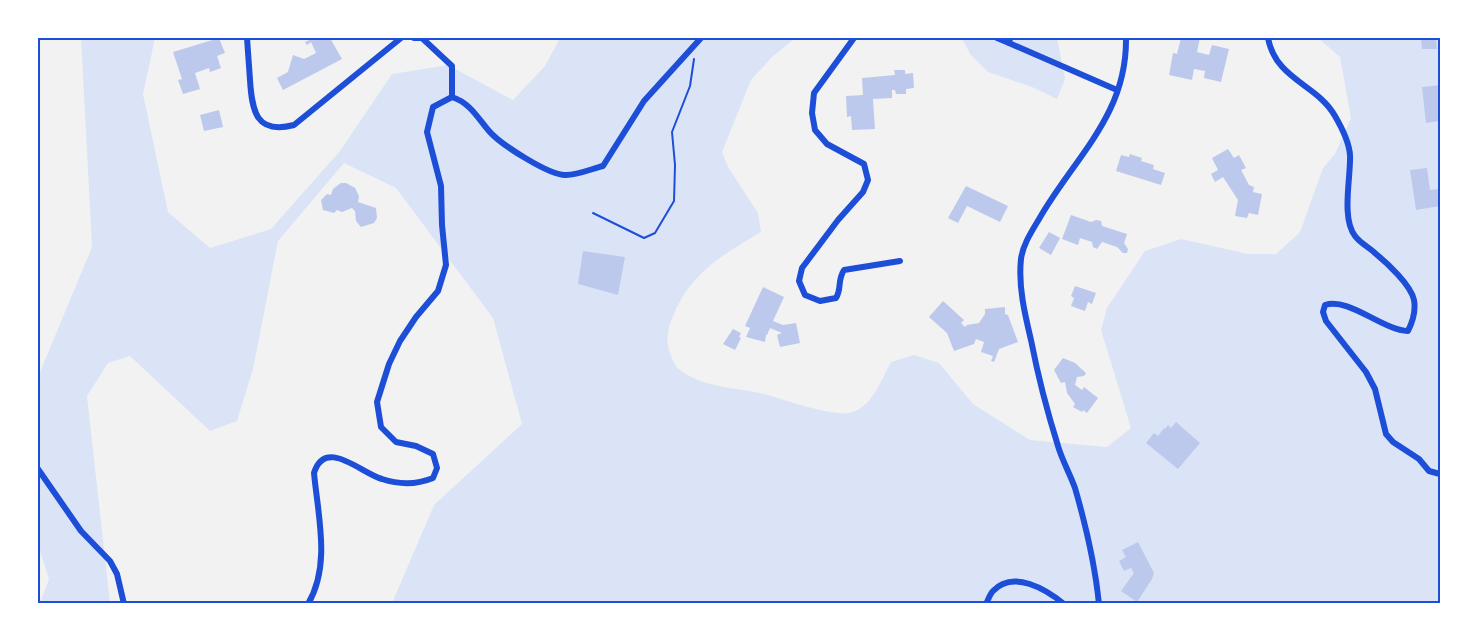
<svg xmlns="http://www.w3.org/2000/svg" width="1478" height="641" viewBox="0 0 1478 641" font-family="'Varela Round',sans-serif">
<rect width="100%" height="100%" fill="#f2f2f2"/>
<g fill="#dbe4f7">
<path d="M81,38H155L143,94L168,212L210,248L271,229L340,151L392,74L448,65L513,100L545,66L560,38H795L772,57L751,80L722,152L728,167L758,213L761,232C726,253 696,269 677,307C671,320 666,332 668,346C670,354 674,366 680,370C705,389 739,387 768,395C786,400 835,418 853,412C873,405 881,380 891,362L914,355L939,363L973,404L1030,440L1107,447L1131,428L1101,330L1107,308L1145,251L1181,239L1248,254H1276L1300,232L1323,168L1335,154L1351,118L1340,57L1318,38H1440V603H392L434,505L522,424L493,318L396,188L344,163L278,241L253,369L237,421L210,431L130,356L108,363L87,396L110,603H40L49,579L38,545V377L92,247Z"/>
<path d="M962,38H1057L1065,79L1057,99L1032,87L988,72L970,54Z"/>
</g>
<g fill="#bdc9ec">
<path d="M219,38L225,53L217,56L221,68L210,72L209,68L195,73L200,89L183,94L178,80L182,79L173,52Z"/>
<path d="M314,38H330L342,59L283,90L277,78L288,72L293,55L304,59L316,53L311,42L307,45L305,42Z"/>
<path d="M1181,38H1200L1197,52L1209,55L1212,45L1229,49L1221,82L1204,78L1205,71L1194,69L1192,80L1169,75L1173,53L1177,54Z"/>
<path d="M1421,38H1436L1437,49H1422Z"/>
<path d="M894,70H905V74L913,73L914,88L906,89V94H896L895,90H892V98L873,99L875,129L852,130L851,116L847,117L846,96L863,95L862,78L895,75Z"/>
<path d="M1440,85V121L1426,123L1422,87Z"/>
<path d="M219,110L223,127L204,131L200,115Z"/>
<path d="M1228,149L1234,158L1239,155L1246,168L1241,170L1249,185L1254,187L1253,192L1262,194L1258,215L1249,213L1247,218L1235,216L1238,200L1223,177L1215,182L1211,174L1218,170L1212,158Z"/>
<path d="M1130,154L1142,158L1141,161L1154,165L1153,169L1165,173L1161,185L1116,171L1121,155L1129,157Z"/>
<path d="M1427,168L1430,190L1438,189L1440,206L1416,210L1410,170Z"/>
<path d="M341,183H346L355,188L359,196L358,202L376,208L377,218L374,223L361,227L356,221L355,211L352,208L342,212L337,210L334,213L323,210L321,200L327,194L331,195L333,189Z"/>
<path d="M966,186L1008,206L1000,222L967,206L958,223L948,218Z"/>
<path d="M1071,215L1091,222L1096,220L1101,221L1102,226L1127,234L1124,243L1128,249L1127,253H1123L1117,247L1102,242L1097,249L1093,247L1092,242L1080,238L1078,245L1062,239Z"/>
<path d="M1049,232L1060,238L1051,255L1039,248Z"/>
<path d="M583,251L625,257L618,295L578,284Z"/>
<path d="M1075,286L1096,293L1092,304L1088,302L1085,311L1071,306L1074,298L1071,296Z"/>
<path d="M763,287L784,297L773,321L783,325L796,323L800,343L780,347L777,335L782,333L770,328L767,335H766L765,342L746,337L750,328L745,326Z"/>
<path d="M943,301L964,320L961,323L965,327L967,325L979,323L985,314V309L1005,307V314L1008,315L1018,342L999,349L994,362L991,361L993,356L981,352L984,342L976,339L974,344L954,351L947,333L929,317Z"/>
<path d="M733,329L741,333L739,337L741,338L735,350L723,344Z"/>
<path d="M1063,358L1075,363L1086,373L1084,376L1077,377L1075,385L1082,390L1084,387L1098,398L1087,413L1083,410L1082,412L1073,407L1075,404L1067,393L1065,382L1061,383L1054,370Z"/>
<path d="M1176,422L1200,443L1178,469L1146,443L1154,433L1158,436L1164,428L1165,429L1168,425L1171,428Z"/>
<path d="M1138,542L1154,573L1152,579L1137,602L1121,591L1134,573L1131,568L1124,571L1119,561L1126,557L1122,550Z"/>
</g>
<g fill="none" stroke-linecap="round" stroke-linejoin="round">
<path stroke="#1d4ed8" stroke-width="2" d="M593,213L644,238L655,233L674,201L675,165L672,132L690,86L694,59"/>
<g stroke="#1d4ed8" stroke-width="6">
<path d="M247,38C248,52 249,66 250,80C252,111 256,135 294,125L401,38"/>
<path d="M414,38H422L452,66V97"/>
<path d="M854,38L814,93L812,113L815,130L827,144L864,164L868,180L863,192L838,220L802,268L799,281L805,295L820,301L836,298C842,288 837,281 844,270L900,261"/>
<path d="M997,38L1009,43"/>
<path d="M1010,38L1009,43L1117,90"/>
<path d="M1268,38C1276,80 1317,84 1335,116C1342,128 1349,141 1350,155C1351,177 1341,218 1355,236C1360,243 1370,248 1376,254C1387,263 1411,285 1414,300C1416,311 1413,321 1408,331C1382,330 1349,297 1325,305L1323,312L1326,321L1366,372L1375,389L1386,434L1393,442L1419,459L1429,471L1440,474"/>
<path d="M38,469L81,531L110,561L117,574L124,604"/>
<path d="M308,604C331,565 318,516 314,473C325,437 361,473 382,479C400,485 416,485 433,478L437,468L433,454L416,446L396,442L381,427L377,402L389,364L400,341L416,317L438,291L446,265L442,225L441,186L427,132L433,107L452,97C470,103 477,117 489,131C500,144 550,176 566,175C578,175 591,169 603,166L644,101L701,38"/>
<path d="M986,604C988,600 990,594 993,591C1013,569 1047,590 1064,604"/>
<path d="M1099,604C1095,564 1086,526 1075,488C1070,474 1062,460 1058,446C1047,411 1038,376 1031,340C1025,315 1018,286 1021,259C1023,243 1034,228 1042,214C1078,154 1127,113 1126,38"/>
</g>
</g>
<rect width="1478" height="641" fill="none" stroke="#ffffff" stroke-width="78"/>
<rect x="39" y="39" width="1400" height="563" fill="none" stroke="#1d4ed8" stroke-width="2"/>
</svg>
